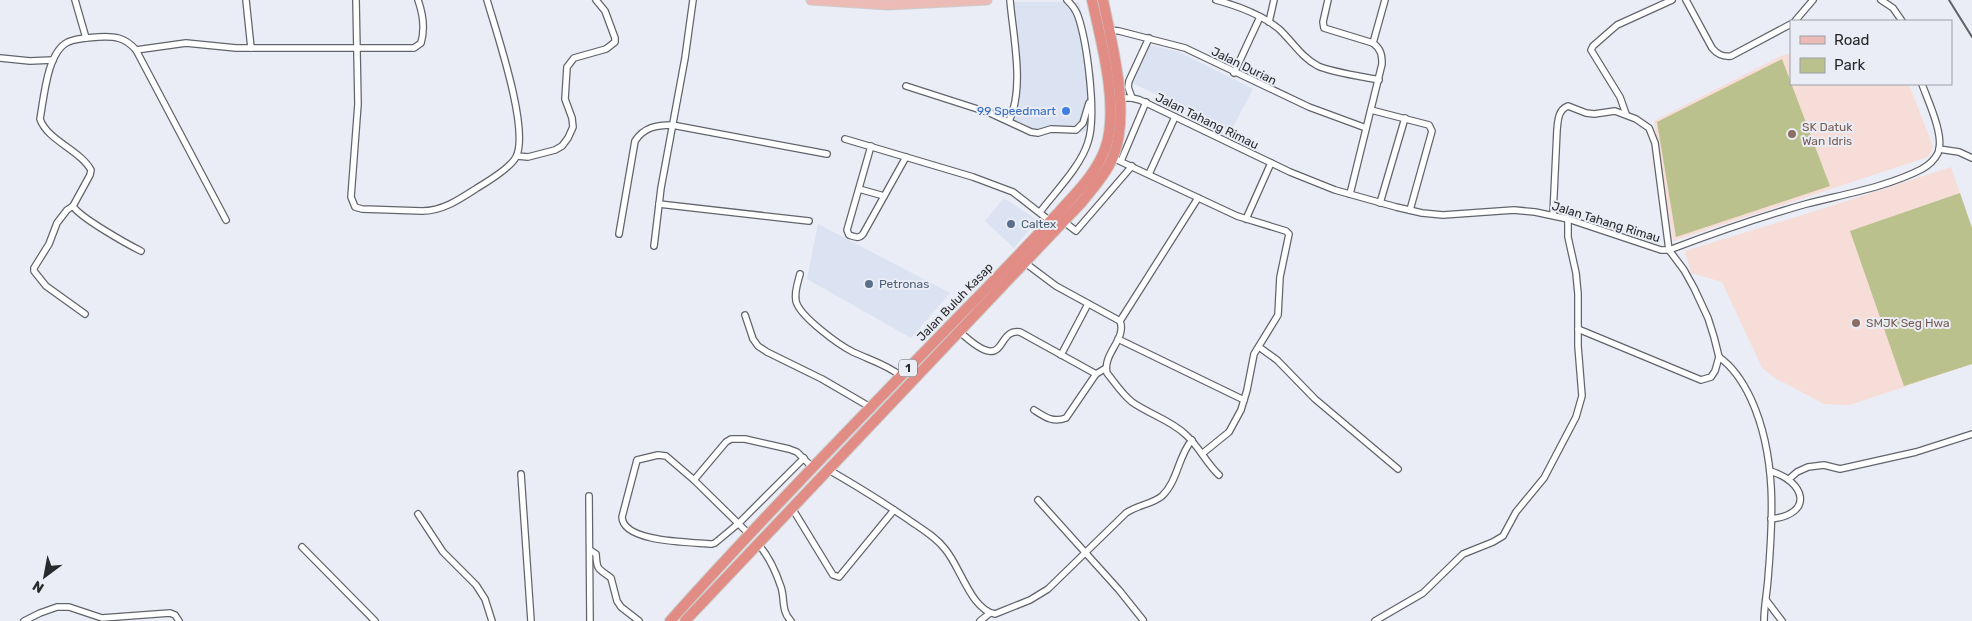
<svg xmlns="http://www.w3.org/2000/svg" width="1972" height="621" viewBox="0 0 1972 621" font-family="Rubik,sans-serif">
<rect width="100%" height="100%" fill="#eaedf5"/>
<g fill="#dbe2f1">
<path d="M1007,2H1079L1094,77L1093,130L1074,133L1015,129L1005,122L1012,106L1015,88Z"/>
<path d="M1150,45L1179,52L1253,89L1232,129L1229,131L1133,83Z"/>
<path d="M1004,198L1037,220L1014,248L985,221Z"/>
<path d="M818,224L950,293L911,338L807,279Z"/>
</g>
<g fill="#f7ddd8">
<path d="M1791,53V84H1909L1933,147L1928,157L1673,241L1654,121L1781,56Z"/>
<path d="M1951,167L1972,228V364L1850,405L1824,404L1775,378L1762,368L1722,282L1691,273L1685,251L1828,207Z"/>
</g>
<g fill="#bac18c">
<path d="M1782,59L1830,186L1676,237L1657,122Z"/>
<path d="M1960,193L1972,228V364L1904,386L1850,231Z"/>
</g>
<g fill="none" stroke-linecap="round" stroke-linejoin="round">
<g stroke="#61646b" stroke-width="8">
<g id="street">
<path d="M75,0L86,38"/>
<path d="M246,0L251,48"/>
<path d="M356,0L358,104L351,197L355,207L362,209L422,211C443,211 460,199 477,188C487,182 511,167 516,157C530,130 496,31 487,0"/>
<path d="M1216,0C1238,6 1261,14 1279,29C1292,41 1302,58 1318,66C1331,72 1364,77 1379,80"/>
<path d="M1328,0L1323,22L1324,28L1373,43"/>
<path d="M1686,0L1712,48C1717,54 1722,57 1731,56L1791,24"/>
<path d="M1881,0L1893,8L1902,21"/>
<path d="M1795,21L1813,0"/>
<path d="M1269,22L1274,0"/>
<path d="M1109,30L1119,31L1185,48L1309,107L1366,128"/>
<path d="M136,50L186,43L236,48H414L421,43C425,29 423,14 418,0"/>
<path d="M0,58L30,61L53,60"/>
<path d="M1234,73L1260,17"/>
<path d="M906,86L990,113L1031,132L1038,133L1051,129L1076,130L1083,123L1089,103"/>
<path d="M1119,98H1132L1140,100L1290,172L1335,190L1396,207L1422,213L1443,215L1514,210L1535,212L1568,219L1661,250H1669C1714,233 1760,217 1806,204C1845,194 1887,187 1922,169C1929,165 1935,159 1938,153C1945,136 1928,101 1922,84"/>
<path d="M1132,98L1128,87L1129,81L1149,38"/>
<path d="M1371,110L1429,125L1432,131L1410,210"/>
<path d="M1626,114L1620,97L1591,50L1593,46L1617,25L1672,0"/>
<path d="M1009,121C1025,88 1013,36 1010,0"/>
<path d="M845,139L973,177L1013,192L1050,221"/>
<path d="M871,146L847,230L849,235C855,237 859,239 863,234L906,157"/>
<path d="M1939,149L1959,152L1972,158"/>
<path d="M517,156L528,157L555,150L562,146L568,138L573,127L572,118L565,99L567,67L574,58L606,49L615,42V38L605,11L596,0"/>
<path d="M1113,158L1237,216L1286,231L1289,234L1280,277L1278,315L1254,354L1247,390L1241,410L1229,432L1203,453"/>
<path d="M1121,161L1146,102"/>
<path d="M1149,174L1175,117"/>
<path d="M859,189L884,196"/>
<path d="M1350,194L1382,64C1382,55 1381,49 1373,43L1385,0"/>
<path d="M1198,198L1120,321C1127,339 1102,354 1107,373C1115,383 1122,394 1132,402C1149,414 1170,420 1185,434C1199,446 1206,463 1219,475"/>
<path d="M1380,203L1405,118"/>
<path d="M659,204L809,221"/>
<path d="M73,206C79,217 127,244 141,251"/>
<path d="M1040,212C1055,192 1081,166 1088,142C1097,116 1087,42 1078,16C1076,10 1072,5 1067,0"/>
<path d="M1553,215L1557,130C1558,120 1558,110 1568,106L1586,113L1594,114L1615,111L1636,119L1649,128L1655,143L1669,250L1684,270L1694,288L1708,318L1714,337L1719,357L1715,371L1711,377L1701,380L1578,329"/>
<path d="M1246,219L1271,163"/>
<path d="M1063,221L1076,231L1132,166"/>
<path d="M619,234L635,141C644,127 657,125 672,125L827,154"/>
<path d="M654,246L661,188L685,58L693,0"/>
<path d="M1024,262L1056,286L1120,321"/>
<path d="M800,274C798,282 794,292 796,301C799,316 839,345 853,352C870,360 886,364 901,376"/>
<path d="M85,314L46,286L34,271V268L49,244L57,223L67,210L73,206L90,175L91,170C80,150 47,140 40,119C44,98 47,52 68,42C77,38 88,38 98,37C114,36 125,37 136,50L226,220"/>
<path d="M745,315L753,339L758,346L767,352L822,379L870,407"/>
<path d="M959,331C1009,378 994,328 1020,332L1096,374"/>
<path d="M1118,339L1244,400"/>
<path d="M1259,347L1277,360L1315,399L1398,469"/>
<path d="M1061,355L1088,304"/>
<path d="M1719,357C1733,367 1744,384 1751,399C1777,456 1773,519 1768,579C1767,593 1764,607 1764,621"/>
<path d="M1034,410C1045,417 1053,423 1066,418L1096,374L1106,368"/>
<path d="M829,470C855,485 881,501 906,518C920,528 935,536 945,549C960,566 971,610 995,614L1030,600L1048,589L1126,513C1137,505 1153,504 1162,496C1178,481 1178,456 1192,440"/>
<path d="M1770,471C1805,481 1815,514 1771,519"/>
<path d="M521,474L531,621"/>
<path d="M1789,479L1797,472L1808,467L1824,465L1840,469L1916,452L1972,434"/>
<path d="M694,480L726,442L731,439H745L789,449L797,452L813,468"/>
<path d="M589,496L590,621"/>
<path d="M1038,500L1119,590L1143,620"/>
<path d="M792,508L833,575L839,577L894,510"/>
<path d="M418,514L443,552L476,585L485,599L492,621"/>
<path d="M749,534L694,480L666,456L658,455L637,460L622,517C623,543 693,542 712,544L715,543L739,523L804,458"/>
<path d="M758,544C768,555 776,572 781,587C785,599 781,611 791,621"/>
<path d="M302,547L375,621"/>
<path d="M590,550L596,554C597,571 598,568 611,578L617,601L621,607L639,621"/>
<path d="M1766,600L1782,621"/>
<path d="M24,621L40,613L57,607H69L102,618L170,613L175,615L179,621"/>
<path d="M980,621L990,613"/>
<path d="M1375,621L1423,593L1463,554L1493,542L1503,536L1516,512L1544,478L1576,417L1582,396L1578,346V294L1576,273L1568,237V219"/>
</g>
</g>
<g stroke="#cbcccc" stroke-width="11">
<path id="primary" d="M811,0L888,5L987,0"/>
</g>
<g stroke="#cbcccc" stroke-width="12">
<g id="highway">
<path d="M670,621C766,514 867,411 967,308C998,277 1028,245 1058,213C1075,194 1096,174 1105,149C1120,109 1101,41 1092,0"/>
<path d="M685,621L1082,202C1093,188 1106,174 1113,157C1131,113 1112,45 1103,0"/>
</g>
</g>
<use href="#street" stroke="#fff" stroke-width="5.5"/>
<use href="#primary" stroke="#edbbb6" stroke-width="9"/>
<use href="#highway" stroke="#e18d85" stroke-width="10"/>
<path stroke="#616367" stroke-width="2" d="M1949,0L1972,37"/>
</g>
<circle fill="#3f7fe0" stroke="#eaedf5" stroke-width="2" cx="1066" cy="111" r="5"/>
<g fill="#8d6e63" stroke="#eaedf5" stroke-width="2">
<circle cx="1792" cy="134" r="5"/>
<circle cx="1856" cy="323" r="5"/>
</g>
<g fill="#5c6f8a" stroke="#eaedf5" stroke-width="2">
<circle cx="1011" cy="224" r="5"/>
<circle cx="869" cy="284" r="5"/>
</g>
<g text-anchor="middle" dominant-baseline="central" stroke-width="4" stroke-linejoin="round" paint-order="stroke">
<rect fill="#eaedf5" stroke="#626468" stroke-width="1" x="899" y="359.5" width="18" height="17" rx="4"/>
<g font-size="11" font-weight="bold" fill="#28292c">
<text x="908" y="368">1</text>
</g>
<g font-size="12" fill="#28292c" stroke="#eaedf5">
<text transform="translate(1244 66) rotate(26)">Jalan Durian</text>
<text transform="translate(1207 121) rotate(26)">Jalan Tahang Rimau</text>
<text transform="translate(1606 222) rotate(17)">Jalan Tahang Rimau</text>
<text transform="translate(955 302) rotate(-46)">Jalan Buluh Kasap</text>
</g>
<g font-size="12" fill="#366cbe" stroke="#eaedf5" text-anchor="end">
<text x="1056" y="111">99 Speedmart</text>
</g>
<g font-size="12" fill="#785e54" stroke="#eaedf5" text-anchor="start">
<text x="1802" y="127">SK Datuk<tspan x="1802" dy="14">Wan Idris</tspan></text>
<text x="1866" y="323">SMJK Seg Hwa</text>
</g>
<g font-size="12" fill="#4e5e75" stroke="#eaedf5" text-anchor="start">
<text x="1021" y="224">Caltex</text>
<text x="879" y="284">Petronas</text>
</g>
</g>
<rect x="1790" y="20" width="162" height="65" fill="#eaedf5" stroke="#9c9fa5"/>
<rect x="1800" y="36" width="25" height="8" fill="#edbbb6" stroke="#9c9fa5"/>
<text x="1834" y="45" font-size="15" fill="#28292c">Road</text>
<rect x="1800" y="58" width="25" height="15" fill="#bac18c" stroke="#9c9fa5"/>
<text x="1834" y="70" font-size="15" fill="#28292c">Park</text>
<g transform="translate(45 576) rotate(212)" stroke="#eaedf5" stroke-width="4" paint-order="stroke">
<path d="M0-4L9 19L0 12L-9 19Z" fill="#28292c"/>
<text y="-8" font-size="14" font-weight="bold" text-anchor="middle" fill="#28292c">N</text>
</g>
</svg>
